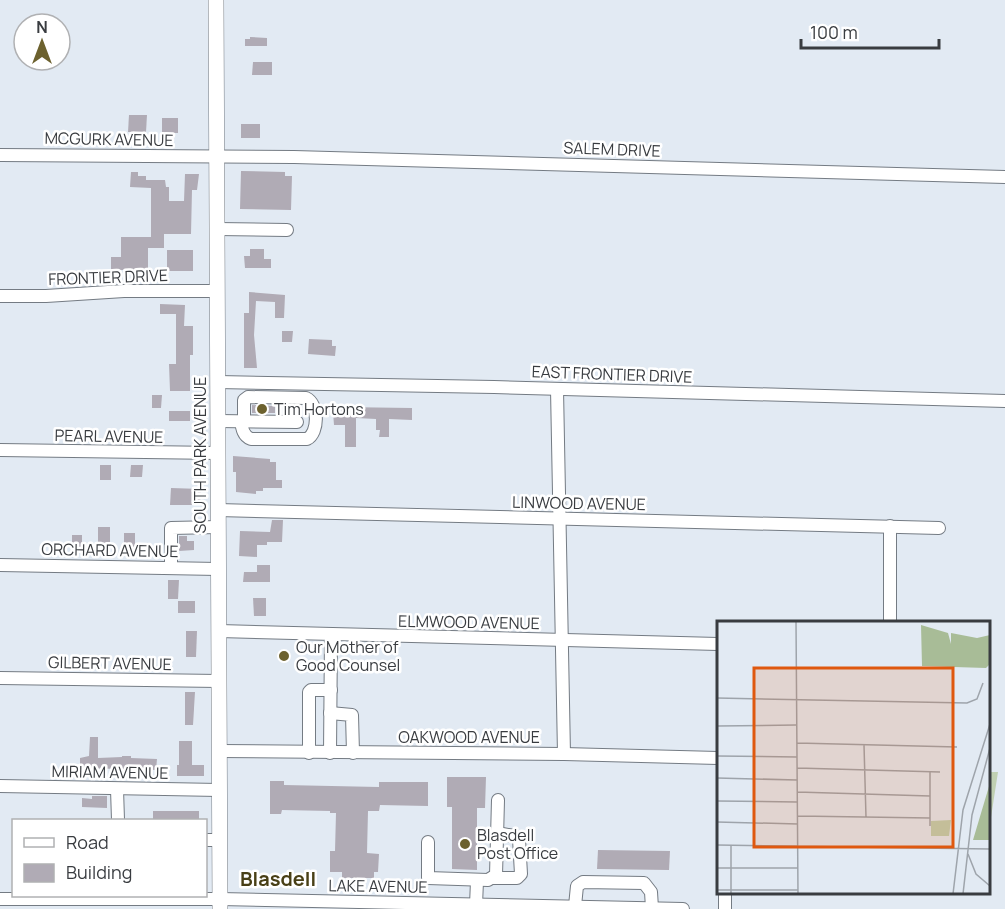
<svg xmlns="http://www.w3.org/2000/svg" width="1005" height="909" viewBox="0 0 1005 909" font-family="Manrope,sans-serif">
<rect width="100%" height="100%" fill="#e2eaf3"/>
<path fill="#c0d0b2" d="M989,772H998L989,830L988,772Z"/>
<g fill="#b0abb5">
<path d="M250,37L267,38V46H245V39H250Z"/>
<path d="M253,62H272V75H252Z"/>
<path d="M129,115H147L146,132H128Z"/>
<rect x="162" y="118" width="16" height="15"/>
<rect x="241" y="124" width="19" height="14"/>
<path d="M241,171L285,172V176H292L291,210L240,209Z"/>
<path d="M131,172H138V176H146V180H165L166,187H169V201H184L185,174H199L197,190H192L191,234H164V248H148V270H111V257H121V237H151V188L130,187Z"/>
<path d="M250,249H264V259H271V268H245L244,256H250Z"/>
<rect x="167" y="250" width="26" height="21"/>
<path d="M249,292L285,295L284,318H275V302L256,301L254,335L257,368H244V313H249Z"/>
<path d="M160,304L185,305L184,326H193V355H190V391H170L169,364H176V314H160Z"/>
<path d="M282,331H293L292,342H282Z"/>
<path d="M309,339L332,340V346H336L335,356L308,354Z"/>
<path d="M152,395H162L161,408H152Z"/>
<path d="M252,405L275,406V413H252Z"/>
<path d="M341,407L412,408V420L389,419V437H379L380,430H376V419L356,418V447H345V425H334L333,412H341Z"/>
<rect x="169" y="411" width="21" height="10"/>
<path d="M233,456L270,459V462H276V480H282V488H263V491H256V494L236,492V472H233Z"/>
<rect x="100" y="465" width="11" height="15"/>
<path d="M131,465H143L142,477H130Z"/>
<path d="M171,488L201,489L200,505H170Z"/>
<path d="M272,520H283L282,542H267V545H257V557L239,556L240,531L270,532Z"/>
<rect x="98" y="527" width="12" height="23"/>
<rect x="124" y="533" width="11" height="19"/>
<rect x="72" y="535" width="10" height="17"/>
<path d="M179,536H187V541H194V550L179,551Z"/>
<path d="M257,565H270V582H243L244,572H257Z"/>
<path d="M168,580H179L178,599H168Z"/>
<path d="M253,598H266V616H254Z"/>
<rect x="178" y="601" width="17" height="12"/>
<path d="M186,631H197L196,657H186Z"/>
<path d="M185,692H195L193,725H185Z"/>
<path d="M90,737H98V758L122,757V756H131V758L157,759L156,770L130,769V772H120V769L80,768V758L89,756Z"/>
<path d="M179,741H192V765H204V776H177V765H179Z"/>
<path d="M447,777H486L485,808H477V870L452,869V807H447Z"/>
<path d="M270,781H284V785L379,787V782H428V806L380,805L379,811H368L367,853L379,854L378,872H374V878H342V872H330V851H335L336,813H330V811L282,810L281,814H270Z"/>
<path d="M92,796H107V808L82,807V798L92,799Z"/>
<rect x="153" y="811" width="46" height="9"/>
<path d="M598,850L670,851L669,870L597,869Z"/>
</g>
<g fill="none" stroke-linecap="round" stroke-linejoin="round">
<g stroke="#747b83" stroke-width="14">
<g id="minor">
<path d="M0,155L294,157L1005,177"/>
<path d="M217,229L287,230"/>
<path d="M0,296H46L124,291H218"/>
<path d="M218,382L494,387L1005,401"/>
<path d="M557,389L564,754"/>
<path d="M218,421L297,422"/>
<path d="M241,421C242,428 243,436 251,439H307C319,433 319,404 306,398L248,397L244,400V421"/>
<path d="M0,450L218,453"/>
<path d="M218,510L939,528"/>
<path d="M890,526V622"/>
<path d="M0,565L218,569"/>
<path d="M171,568V528L218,527"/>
<path d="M219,631L718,644"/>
<path d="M0,678L219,681"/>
<path d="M330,713L352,715L353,753"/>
<path d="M219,751L564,754L718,758"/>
<path d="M309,753V692L311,690H331"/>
<path d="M330,753L331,634"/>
<path d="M0,786L219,790"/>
<path d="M117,789L118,820"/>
<path d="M206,840H219"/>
<path d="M428,842V878L488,880L496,875L498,800"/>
<path d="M492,878H517L521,874L519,839L514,836L497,833"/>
<path d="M0,899H220L683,909"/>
<path d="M476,905L477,881"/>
<path d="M575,906L577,886L583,882L644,883L651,892L652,908"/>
<path d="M725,909V892"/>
</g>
</g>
<g stroke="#747b83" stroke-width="16">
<path id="major" d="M216,0L220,909"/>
</g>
<use href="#minor" stroke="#fff" stroke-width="12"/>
<use href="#major" stroke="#fff" stroke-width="15"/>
</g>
<g fill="#6c612e" stroke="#fff" stroke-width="2">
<circle cx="262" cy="409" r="6"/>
<circle cx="284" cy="656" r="6"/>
<circle cx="465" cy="844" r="6"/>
</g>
<g text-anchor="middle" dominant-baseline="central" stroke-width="5" stroke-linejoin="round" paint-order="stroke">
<g font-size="16" fill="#393c40" stroke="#fff">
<text transform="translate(109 139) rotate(1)">MCGURK AVENUE</text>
<text transform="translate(612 149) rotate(2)">SALEM DRIVE</text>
<text transform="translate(108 277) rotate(-2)">FRONTIER DRIVE</text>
<text transform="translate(612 374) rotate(2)">EAST FRONTIER DRIVE</text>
<text transform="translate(109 436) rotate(1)">PEARL AVENUE</text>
<text transform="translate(200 455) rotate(-90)">SOUTH PARK AVENUE</text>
<text transform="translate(579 503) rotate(1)">LINWOOD AVENUE</text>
<text transform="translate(110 550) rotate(1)">ORCHARD AVENUE</text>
<text transform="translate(469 622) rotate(1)">ELMWOOD AVENUE</text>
<text transform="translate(110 663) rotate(1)">GILBERT AVENUE</text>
<text x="469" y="737">OAKWOOD AVENUE</text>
<text transform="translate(110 772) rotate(1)">MIRIAM AVENUE</text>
<text transform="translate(378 886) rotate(1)">LAKE AVENUE</text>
</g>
<g font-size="16" fill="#393c40" stroke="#fff" text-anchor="start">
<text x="274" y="409">Tim Hortons</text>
<text x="296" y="647">Our Mother of<tspan x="296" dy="18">Good Counsel</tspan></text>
<text x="477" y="835">Blasdell<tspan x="477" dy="18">Post Office</tspan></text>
</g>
<g font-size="20" font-weight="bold" fill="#483f16" stroke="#fff">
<text x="278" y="878">Blasdell</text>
</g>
</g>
<g transform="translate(717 621)">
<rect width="273" height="273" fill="#e2eaf3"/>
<path d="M234,199L232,215H214V200Z" fill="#c0d0b2"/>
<path d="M204,4L231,12L234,23V12L260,17L273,14V43L269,47L205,45ZM273,162V219H256Z" fill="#a8bc97"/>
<path fill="none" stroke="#9ea4ab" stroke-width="1.5" d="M79,0L81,273M0,77L250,82L260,78L266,62M0,105L79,104M80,122L240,126M147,124L149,196M0,135L80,136M80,147L223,151M213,151V205M0,157L80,159M80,171L213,175M0,180L80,181M81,195L213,197M0,201L81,203M0,224L273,228M251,233L259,253L273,265M0,247H81M0,269H81M14,273V224M236,273L246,189L273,103M246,273L255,194L273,127"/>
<path fill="#df580f" fill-opacity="0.15" stroke="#df580f" stroke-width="3" d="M37,47H236V226H37Z"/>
<rect width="273" height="273" fill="none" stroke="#393c40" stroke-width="3"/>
</g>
<rect x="12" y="819" width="195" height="78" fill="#ffffff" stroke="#b0b1b3" stroke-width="1.5"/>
<rect x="24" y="838" width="30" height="9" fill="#ffffff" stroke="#b0b1b3" stroke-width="1.5"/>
<text x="66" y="849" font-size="18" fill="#393c40">Road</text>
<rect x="24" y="864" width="30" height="18" fill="#b0abb5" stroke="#b0b1b3" stroke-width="1.5"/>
<text x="66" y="879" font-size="18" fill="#393c40">Building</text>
<g transform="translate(42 42)"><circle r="28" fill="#ffffff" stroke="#b0b1b3" stroke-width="1.5"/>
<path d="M0-4.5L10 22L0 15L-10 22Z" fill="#6c612e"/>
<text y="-9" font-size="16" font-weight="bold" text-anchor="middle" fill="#393c40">N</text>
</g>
<path d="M801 39v9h138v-9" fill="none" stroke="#393c40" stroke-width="3"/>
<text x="810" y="39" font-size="18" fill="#393c40" stroke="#ffffff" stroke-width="4.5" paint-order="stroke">100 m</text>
</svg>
